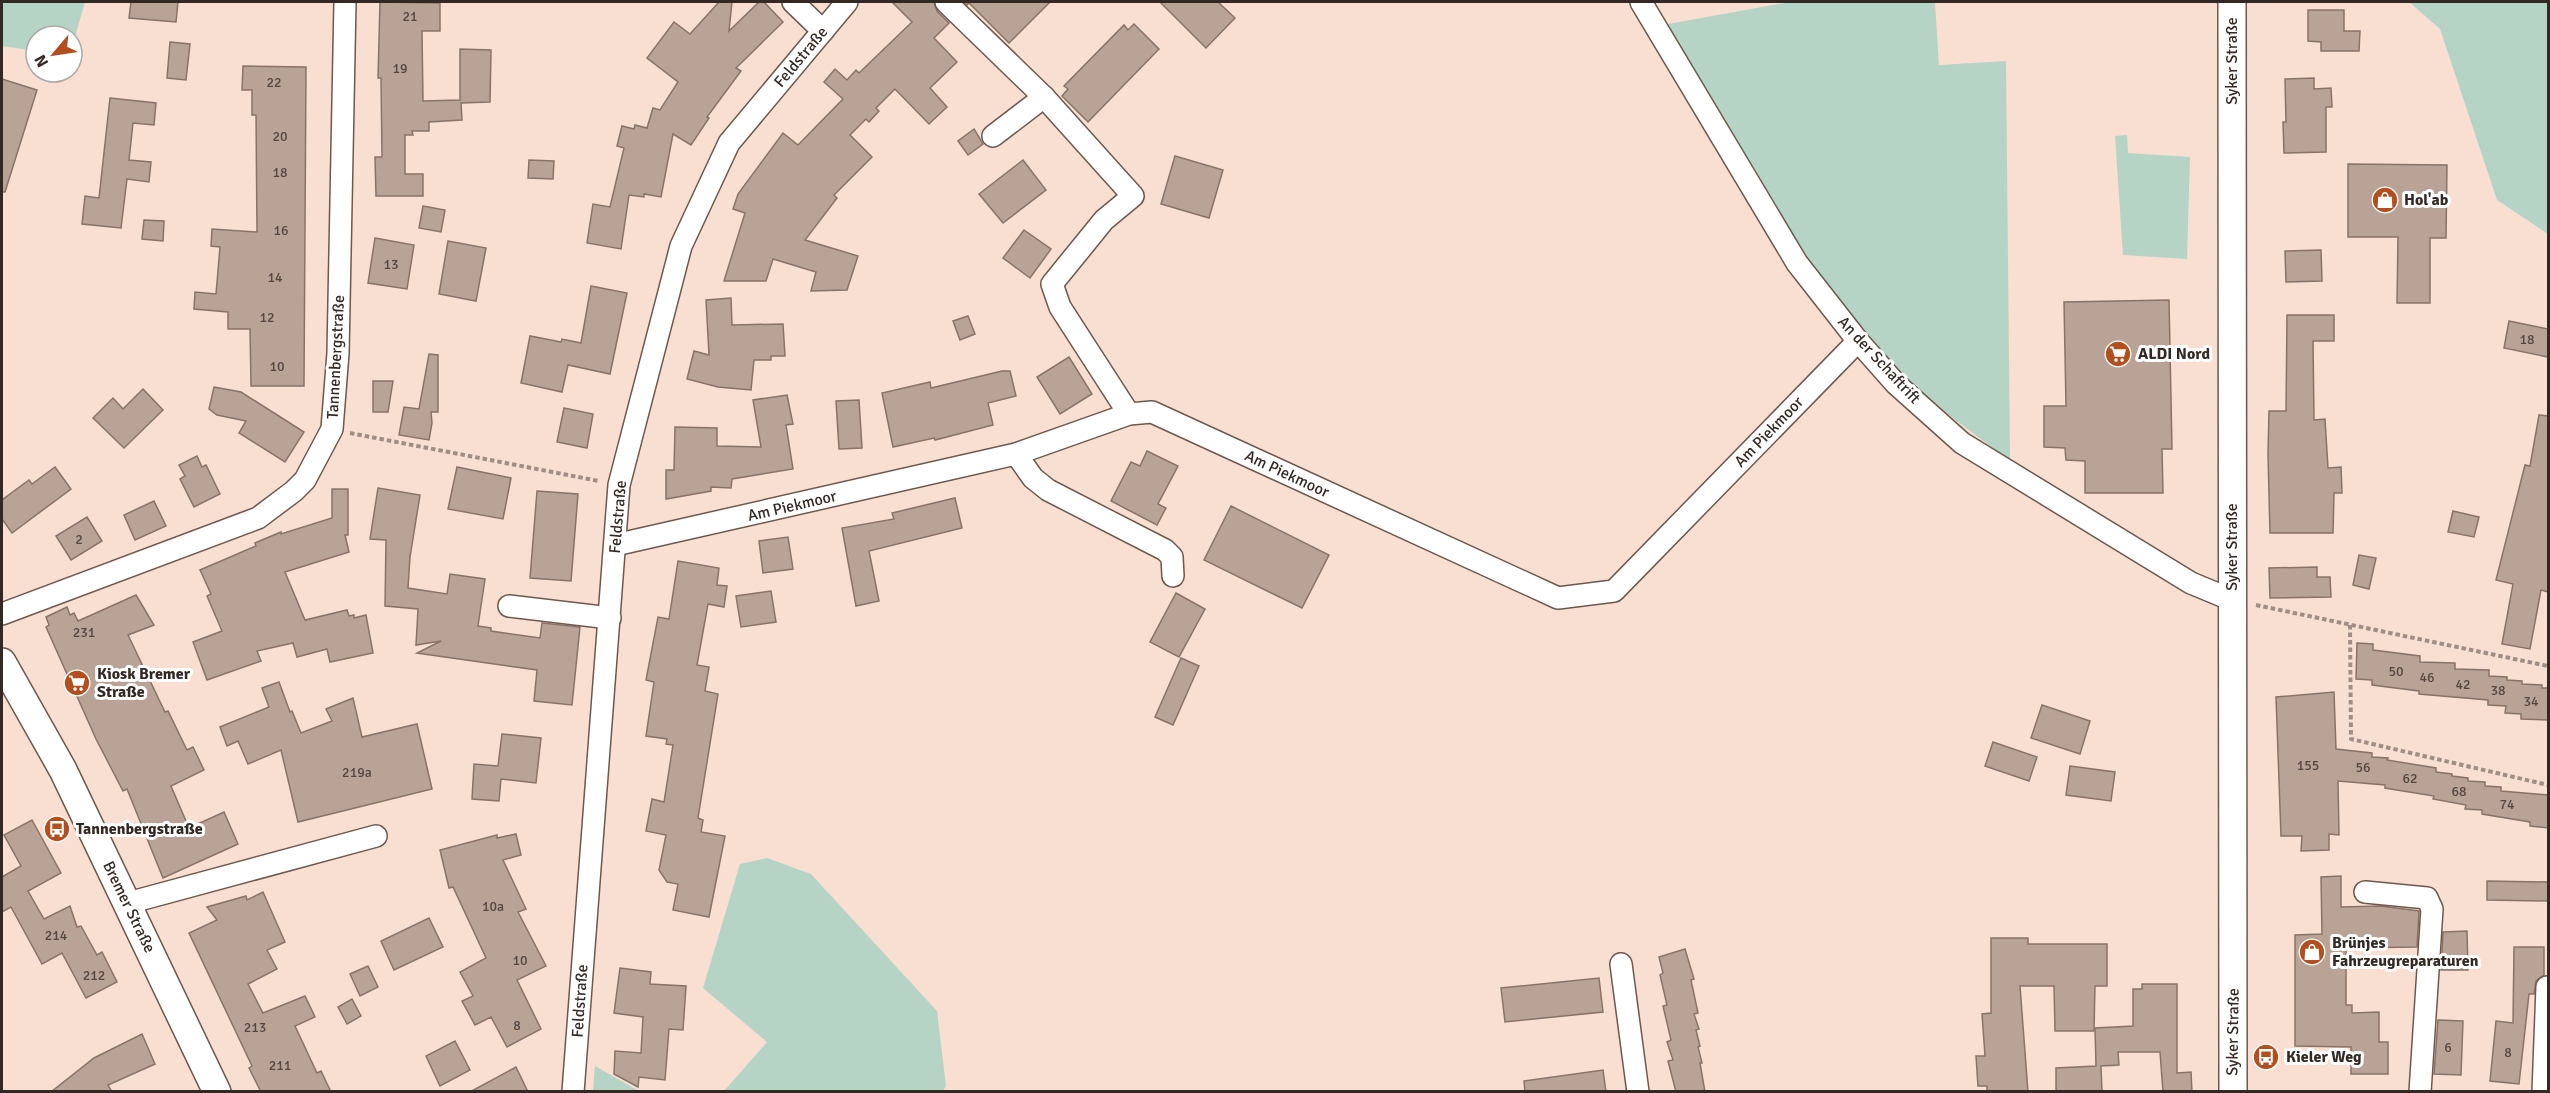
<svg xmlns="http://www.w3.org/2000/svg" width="2550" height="1093" viewBox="0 0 2550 1093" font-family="Signika,sans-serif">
<rect width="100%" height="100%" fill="#f8dfd2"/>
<g fill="#b6d4c5">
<path d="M2,2H85L72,47V36H36V51L2,46Z"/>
<path d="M1790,2H1935L1939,65L2006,61L2010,460C1971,432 1930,403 1897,368C1803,268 1733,144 1668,24Z"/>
<path d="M2409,2H2548V234L2497,200L2440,29Z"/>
<path d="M2127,135L2128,153L2190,157L2187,259L2123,255L2115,136Z"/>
<path d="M767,858L811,874L937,1011L946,1086L943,1091H724L767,1042L703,988L740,864Z"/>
<path d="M595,1066L639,1091H593Z"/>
</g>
<g fill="#b9a296" stroke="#897368" stroke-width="1.5">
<path d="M131,2H178L176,22L129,18Z"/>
<path d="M380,2L440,3V31H422L423,101L460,100V49L491,50L490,102L461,103L462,120L429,122V131H412L413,135H405V174H423V196H376L375,157H382L381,78H378Z"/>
<path d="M719,2H732L729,31L759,2H764L783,22L736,68L741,71L707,117L709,118L691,145L673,134L661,197L644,194V197L629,195L621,249L587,243L593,204L610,207L624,148L617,146L622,126L634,129L635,125L647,128L653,108L660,110L678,82L647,58L674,22L690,34Z"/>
<path d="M892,2H934L937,11L949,23L934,38L957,62L930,88L947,107L929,124L895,89L876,108L879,111L869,122L866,119L850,135L872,157L834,195L837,198L805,240L858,256L847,290L811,291L816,272L773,259L766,281H724L745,213L733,209L738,194L783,133L798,145L843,99L824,82L835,69L847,80L856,70L859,73L912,22Z"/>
<path d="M964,2H1050L1009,43L969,3L967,5Z"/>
<path d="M1160,2H1218L1235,18L1206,48Z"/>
<path d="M2308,10H2344V31H2360L2359,51H2321V42L2308,41Z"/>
<path d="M1134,24L1159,49L1088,122L1062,96L1068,89L1064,86L1124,25L1128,30Z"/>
<path d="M170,42L190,44L186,80L167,78Z"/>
<path d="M243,66L306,67L304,386H251L250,329H228V312L194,309L195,292L216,294L220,247L211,246L212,229L257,232L256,115H252V90H242Z"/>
<path d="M2314,78V89L2331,88L2332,107H2326V152L2284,153L2283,122H2286L2285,79Z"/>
<path d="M2,79L37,90L5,192H2Z"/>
<path d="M110,98L156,103L154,125L133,123L129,160L151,162L149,182L127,179L121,228L82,224L85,196L99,198Z"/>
<path d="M974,129L983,144L968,155L958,141Z"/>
<path d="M1175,156L1223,170L1209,218L1161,204Z"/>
<path d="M529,160L554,161L553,179L528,178Z"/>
<path d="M1023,160L1046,190L1003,223L979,194Z"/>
<path d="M2348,164L2447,165L2446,238H2430V303H2397L2398,237H2348Z"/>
<path d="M423,206L445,210L441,232L419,228Z"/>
<path d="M144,220L164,221L163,241L142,239Z"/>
<path d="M1024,230L1051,249L1030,278L1003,258Z"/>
<path d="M375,238L414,245L407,289L368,283Z"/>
<path d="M448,241L486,248L476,301L439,294Z"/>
<path d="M2321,250L2322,281L2286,282L2285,251Z"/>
<path d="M591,286L627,293L610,374L568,365L562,392L521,383L530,336L561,342L562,339L581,343Z"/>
<path d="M731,298L732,325L783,324L785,356H771V360H754L751,390L718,387L687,379L694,351L709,355L706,300Z"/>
<path d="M2169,300L2172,449H2162L2163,493H2085V461L2066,460L2065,448L2044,447V406H2066L2064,302Z"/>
<path d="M2287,315H2334V341H2313L2314,420L2325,419L2328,468L2341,467L2342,493H2334L2333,533H2270L2268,454L2269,411H2286Z"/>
<path d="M968,316L975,334L960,340L953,321Z"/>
<path d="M2509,321L2548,329V357L2504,348Z"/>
<path d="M429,354L438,355V412H431L432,423L429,440L399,435L404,407L419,409Z"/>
<path d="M1069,357L1092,394L1060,414L1037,377Z"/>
<path d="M1002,371H1010L1016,396L988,403L993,425L935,440L934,438L893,447L882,393L930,382L931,388Z"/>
<path d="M373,381H393L388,412H373Z"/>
<path d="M214,387L241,392L304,432L285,462L239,433L246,421L217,415L209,409Z"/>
<path d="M143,389L163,410L124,448L93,418L113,398L123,409Z"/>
<path d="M787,395L793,424L786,425L793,469L732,479L731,488L711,487V491L666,499V470H674L675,427L717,428V446L761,447L753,400Z"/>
<path d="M859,400L862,448L839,449L836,401Z"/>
<path d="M564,408L593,414L587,448L557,442Z"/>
<path d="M2539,415L2548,416V592L2541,590L2530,649L2502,644L2513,584L2496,580L2525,465L2530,466Z"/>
<path d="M1147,451L1178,466L1158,504L1166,508L1157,525L1111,501L1131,462L1140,466Z"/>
<path d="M197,456L202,467L206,465L220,494L194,507L180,479L185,476L179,465Z"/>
<path d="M55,467L71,489L12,533L2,519V500L29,480L32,484Z"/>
<path d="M457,467L511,478L503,519L448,509Z"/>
<path d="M378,488L420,495L410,557L408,588L447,594L450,574L485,579L478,626L491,628V631L540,638L542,623L580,627L572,705L534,701L537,670L417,653L441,641L416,645L418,609L385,606L386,540L370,539Z"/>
<path d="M332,489H348V535H345L349,552L285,572L305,620L347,610L349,616L354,615V618L366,615L373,653L330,662L327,649L297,657L293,643L257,651L261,661L207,680L193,642L222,631L207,596L211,594L200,570L256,546L255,543L281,532V534L332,518Z"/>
<path d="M537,491L578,494L571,581L530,578Z"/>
<path d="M955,498L962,528L869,551L879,601L856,606L842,528L894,519L892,513Z"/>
<path d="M154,501L166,526L135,540L124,515Z"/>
<path d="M1231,506L1329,555L1302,608L1204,560Z"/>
<path d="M2453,511L2479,517L2474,537L2448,532Z"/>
<path d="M87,517L102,541L71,560L56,536Z"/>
<path d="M788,537L793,569L763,573L759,541Z"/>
<path d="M2359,555L2376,558L2369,589L2353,585Z"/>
<path d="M678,561L719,568L717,585L727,586L724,607L708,604L697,665L709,667L705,691L718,694L698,818L703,820L701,832L725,836L709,917L673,910L678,884L667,882L659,870L666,835L646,831L652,799L664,802L673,745L666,744L667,739L646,736L654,682L646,680L658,617L669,619Z"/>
<path d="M2317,567V577H2330L2331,597L2270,598L2269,568Z"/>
<path d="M771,591L776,622L741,627L736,596Z"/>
<path d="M1176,593L1205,609L1179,657L1150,642Z"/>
<path d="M136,595L154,625L128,635L165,712L168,711L187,750L193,747L204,770L171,786L189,828L224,812L238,844L163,878L127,789L123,791L96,739L46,627L49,625L46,617L67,607L70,615L74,613L78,621Z"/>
<path d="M2357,643L2373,644V650L2420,656V662L2455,663V669L2489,670V676L2507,677V680L2522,681V684L2542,685V688H2548V720L2521,719V714L2505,713L2506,706L2488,705V700L2419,694V691L2372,685V680L2356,679Z"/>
<path d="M1181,658L1199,666L1173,725L1155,717Z"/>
<path d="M279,682L290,712L292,711L301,733L332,721L326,709L353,698L362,737L417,724L432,789L298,822L281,750L248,764L238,741L227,746L220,727L269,707L262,688Z"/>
<path d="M2334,692L2336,749L2372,753V757L2388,758L2387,760L2436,768V772L2452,774V776L2468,778V781L2485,782V786L2501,787V791L2548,795V828L2530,826V822L2482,814V810L2465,809L2466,805L2433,799L2434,796L2385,788V785L2338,781L2339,835L2329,834V850L2301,851L2302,836H2281L2276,697Z"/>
<path d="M2042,705L2090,721L2080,754L2031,738Z"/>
<path d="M502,734L541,738L536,783L501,779L499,801L472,799L474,764L498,766Z"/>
<path d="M1993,742L2037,757L2029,781L1985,766Z"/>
<path d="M2070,766L2115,772L2111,801L2066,795Z"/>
<path d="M32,820L61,873L28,891L44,919L70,906L77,927L81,926L97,955L102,952L117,982L86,998L62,953L42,964L11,907L2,912V877L21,866L4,835Z"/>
<path d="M516,834L521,855L503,860L526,909L518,912L546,966L517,980L541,1029L507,1047L491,1017L475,1025L462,1001L473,996L460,972L486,958L453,887L449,888L440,850L497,835V838Z"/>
<path d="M2341,876V907L2381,906L2419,911L2417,947L2346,948V1005H2352V1013L2379,1012V1042H2388V1074H2351V1047L2295,1046V935L2322,934L2321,877Z"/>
<path d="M2487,881L2548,882V901L2487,900Z"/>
<path d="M263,892L285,942L267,950L277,969L248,984L263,1013L305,996L315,1017L295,1026L317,1073L321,1071L331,1092H261L249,1068L252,1066L189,933L217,920L207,907L246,896L247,900Z"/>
<path d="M429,918L443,947L394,970L381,941Z"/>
<path d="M2467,931L2468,970H2441L2443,932Z"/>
<path d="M1991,938H2028V944H2107V986H2095L2094,1031H2055L2054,986H2020L2028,1092H1987V1086H1978L1976,1056H1985L1982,1014L1991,1013Z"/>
<path d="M2514,947H2544V975L2536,981L2534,994H2529L2519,1084L2490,1081L2496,1021L2513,1023Z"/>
<path d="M1685,949L1694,979L1691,980L1698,1013L1694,1014L1699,1029L1696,1030L1700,1046L1698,1047L1702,1063H1700L1705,1092H1676L1668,1061L1673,1060L1667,1042L1671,1040L1663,1006L1667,1005L1660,975L1663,973L1659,957Z"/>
<path d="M368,966L378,987L360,996L350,974Z"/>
<path d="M620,968L651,972L650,984L686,986L683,1030L669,1029L665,1080L639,1077L638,1087L614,1074L615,1051L641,1053L643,1017L614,1013Z"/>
<path d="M1599,978L1603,1012L1505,1022L1501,988Z"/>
<path d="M2142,984H2177V1073L2191,1072L2192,1092H2163L2160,1052H2118L2119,1065L2101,1066L2102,1092H2056V1068L2096,1066L2095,1028L2133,1026V989H2142Z"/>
<path d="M352,999L361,1016L347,1024L338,1007Z"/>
<path d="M2438,1020L2463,1021L2461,1075L2434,1074Z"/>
<path d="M142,1034L155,1064L108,1085L112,1092H51L94,1058Z"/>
<path d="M455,1041L470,1070L440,1086L426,1056Z"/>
<path d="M516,1067L528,1092H470Z"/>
<path d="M1603,1070L1606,1092H1525L1524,1081Z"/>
</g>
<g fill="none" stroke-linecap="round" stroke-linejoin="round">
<g stroke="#6d584d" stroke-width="24">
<g id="minor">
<path d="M793,2L823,31"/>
<path d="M946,2L1044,97L1133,196L1104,220L1052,284L1060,307L1129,414"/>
<path d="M1641,2L1797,263L1858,341L1896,384L1962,443L2191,583L2232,600"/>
<path d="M993,136L1044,97"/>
<path d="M1016,454L1033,478L1048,490L1165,550L1172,557L1173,576"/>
<path d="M615,545L1016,454L1129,414L1152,412L1558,598L1614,591L1858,341"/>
<path d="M509,606L610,618"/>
<path d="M2,614L258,518L294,491L305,480L332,429L338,353L345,2"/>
<path d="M2365,892L2427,898L2432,909L2420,1092"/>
<path d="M128,903L376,836"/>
<path d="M1621,964L1638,1092"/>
<path d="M573,1092L619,485L681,246L729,143L847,2"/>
<path d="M2543,1092L2547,987"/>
</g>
</g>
<g stroke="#6d584d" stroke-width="30">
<g id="major">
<path d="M2232,2L2233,1092"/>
<path d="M2,662L63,770L217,1092"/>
</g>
</g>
<g stroke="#a08e85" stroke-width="4" stroke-dasharray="4.5 3" stroke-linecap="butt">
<path d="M350,433L599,481"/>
<path d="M2256,605L2548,666"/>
<path d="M2350,625L2351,739L2548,785"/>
</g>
<use href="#minor" stroke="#fff" stroke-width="21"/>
<use href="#major" stroke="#fff" stroke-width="27"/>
</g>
<defs>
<g id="shop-disc" transform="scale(1.35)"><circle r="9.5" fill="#b34f1e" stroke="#fff"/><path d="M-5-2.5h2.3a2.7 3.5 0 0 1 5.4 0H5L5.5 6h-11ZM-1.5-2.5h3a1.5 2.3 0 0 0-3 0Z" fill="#fff"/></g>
<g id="supermarket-disc" transform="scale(1.35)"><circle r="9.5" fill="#b34f1e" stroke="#fff"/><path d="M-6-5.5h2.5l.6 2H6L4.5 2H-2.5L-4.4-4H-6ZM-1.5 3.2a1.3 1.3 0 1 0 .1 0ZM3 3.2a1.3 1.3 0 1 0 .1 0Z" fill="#fff"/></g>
<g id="bus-disc" transform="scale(1.35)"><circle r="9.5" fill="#b34f1e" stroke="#fff"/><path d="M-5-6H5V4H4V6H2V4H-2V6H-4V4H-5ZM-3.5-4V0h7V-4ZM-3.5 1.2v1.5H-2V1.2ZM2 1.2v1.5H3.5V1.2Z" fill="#fff"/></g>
</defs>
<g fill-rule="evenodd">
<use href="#shop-disc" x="2385" y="200"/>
<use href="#supermarket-disc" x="2118" y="354"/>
<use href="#supermarket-disc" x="77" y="683"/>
<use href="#bus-disc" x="57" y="829"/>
<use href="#shop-disc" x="2312" y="952"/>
<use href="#bus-disc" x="2266" y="1057"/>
</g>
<g text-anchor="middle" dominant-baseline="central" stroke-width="6" stroke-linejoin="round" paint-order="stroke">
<g font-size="14" fill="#544740">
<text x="410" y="16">21</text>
<text x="400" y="68">19</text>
<text x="274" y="82">22</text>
<text x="280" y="136">20</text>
<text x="280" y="172">18</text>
<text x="281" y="230">16</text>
<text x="391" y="264">13</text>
<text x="275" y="277">14</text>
<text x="267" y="317">12</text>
<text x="2527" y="339">18</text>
<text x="277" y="366">10</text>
<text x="79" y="539">2</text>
<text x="84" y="632">231</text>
<text x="2396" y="671">50</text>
<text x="2427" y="677">46</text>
<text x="2463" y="684">42</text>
<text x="2498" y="690">38</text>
<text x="2531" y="701">34</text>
<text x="2308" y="765">155</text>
<text x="2363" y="767">56</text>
<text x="357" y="772">219a</text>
<text x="2410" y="778">62</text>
<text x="2459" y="791">68</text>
<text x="2507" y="804">74</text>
<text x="493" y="906">10a</text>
<text x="56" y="935">214</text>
<text x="520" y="960">10</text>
<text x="94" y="975">212</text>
<text x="517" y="1025">8</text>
<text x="255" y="1027">213</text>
<text x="2448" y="1047">6</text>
<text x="2508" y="1052">8</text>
<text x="280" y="1065">211</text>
</g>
<g font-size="16" fill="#332924" stroke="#fff">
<text transform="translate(801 57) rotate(-50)">Feldstraße</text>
<text transform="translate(2232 61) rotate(-90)">Syker Straße</text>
<text transform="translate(336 357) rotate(-87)">Tannenbergstraße</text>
<text transform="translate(1879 360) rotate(47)">An der Schaftrift</text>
<text transform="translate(1769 432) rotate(-46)">Am Piekmoor</text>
<text transform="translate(1287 474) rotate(25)">Am Piekmoor</text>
<text transform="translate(792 506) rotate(-13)">Am Piekmoor</text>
<text transform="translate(618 517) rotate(-85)">Feldstraße</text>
<text transform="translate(2232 547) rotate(-90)">Syker Straße</text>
<text transform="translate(129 907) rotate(64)">Bremer Straße</text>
<text transform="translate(580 1001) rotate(-86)">Feldstraße</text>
<text transform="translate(2233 1032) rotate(-89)">Syker Straße</text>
</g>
<g font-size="16" font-weight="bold" fill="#332924" stroke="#fff" text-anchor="start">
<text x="2404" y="200">Hol'ab</text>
<text x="2138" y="354">ALDI Nord</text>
<text x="97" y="674">Kiosk Bremer<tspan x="97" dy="18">Straße</tspan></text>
<text x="76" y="829">Tannenbergstraße</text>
<text x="2332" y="943">Brünjes<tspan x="2332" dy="18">Fahrzeugreparaturen</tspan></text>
<text x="2286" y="1057">Kieler Weg</text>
</g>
</g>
<rect width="2550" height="1093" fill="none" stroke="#332924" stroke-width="6"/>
<g transform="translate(54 54) rotate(241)"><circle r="28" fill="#ffffff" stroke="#ada9a7" stroke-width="1.5"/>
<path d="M0-4.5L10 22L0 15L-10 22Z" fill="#b34f1e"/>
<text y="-9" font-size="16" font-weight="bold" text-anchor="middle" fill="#332924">N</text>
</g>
</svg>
